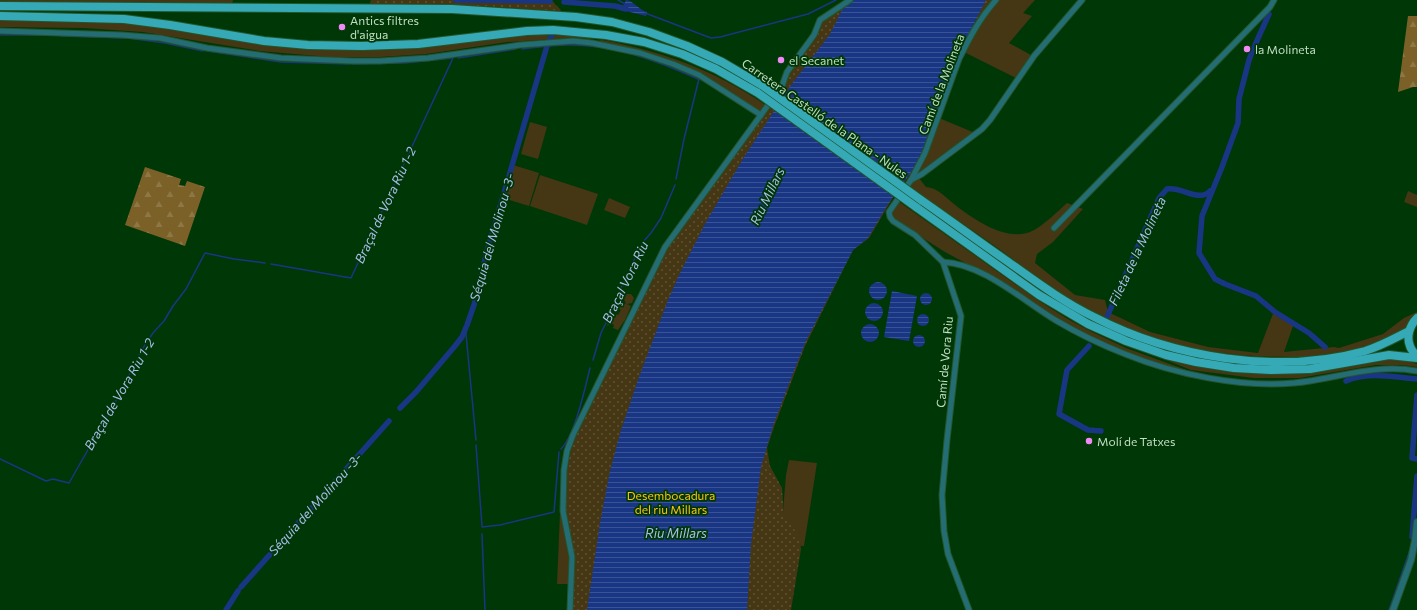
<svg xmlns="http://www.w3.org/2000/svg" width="1417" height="610" viewBox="0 0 1417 610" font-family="Commissioner,sans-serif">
<defs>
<pattern id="forest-firs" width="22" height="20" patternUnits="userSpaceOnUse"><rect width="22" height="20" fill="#7b6127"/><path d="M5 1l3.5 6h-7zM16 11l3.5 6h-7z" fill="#8c7745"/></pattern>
<pattern id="park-dots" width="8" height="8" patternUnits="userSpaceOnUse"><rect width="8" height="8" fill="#453614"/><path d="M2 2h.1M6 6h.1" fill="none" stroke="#5e5335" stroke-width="1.8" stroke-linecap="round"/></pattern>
<pattern id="water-rules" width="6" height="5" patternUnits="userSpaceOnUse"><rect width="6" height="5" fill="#193685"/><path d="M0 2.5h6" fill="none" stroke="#395395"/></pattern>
</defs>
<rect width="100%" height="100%" fill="#003707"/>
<g fill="#453614">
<path d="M0,0H233L232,4L0,2Z"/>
<path d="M998,0H1035L1023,13L1032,16L1009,43L1031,55L1016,78L964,52L976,26Z"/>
<path d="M0,20L69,21L136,24L239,41L281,47L325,49L356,50L537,34L594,37L589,39L573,38L507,42L426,54L380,57H329L260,51L143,32L84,28L0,27Z"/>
<path d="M602,40C661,51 717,71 767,106L761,114L729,93L674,64L591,42Z"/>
<path d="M939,118L975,133L912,178Z"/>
<path d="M530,122L547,127L538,159L521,154Z"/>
<path d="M513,165L539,173L529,206L503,198Z"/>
<path d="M540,175L598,194L587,225L530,206Z"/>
<path d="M919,178L926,187C938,188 945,197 954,204C974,220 1009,244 1034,230C1044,225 1058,211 1067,203L1083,209L1053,242L1037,254L1035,263L1075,295L1105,300L1108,312L1150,332L1208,347L1258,353L1274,311L1294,323L1284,352L1334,347L1339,348L1383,334L1404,318L1417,312V313C1413,318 1409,325 1404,329C1400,332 1395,334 1390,336C1365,349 1337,354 1309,356C1225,361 1150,344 1077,303C1048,286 1022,266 995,246C966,226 937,206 908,186Z"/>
<path d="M1408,191L1417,195V207L1404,202Z"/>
<path d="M609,198L630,207L625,218L604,210Z"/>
<path d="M898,201L1036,299L1066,318L1088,330L1126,348L1192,372H1187L1135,356L1091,337L1056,319L995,279L945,252L896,221L891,213Z"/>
<path d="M626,294H631L634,298L632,303L627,304L631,306L625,320L618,330L613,328L614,325L610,323L608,326L607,325L613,313L618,315L621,310L616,308L619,301L626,304L624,299Z"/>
<path d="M1151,354L1178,362L1215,369L1268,374L1326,371L1392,359L1403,360L1417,364V367L1402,365H1376L1299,378H1254L1191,370Z"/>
<path d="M789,460L817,463L804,546H801L783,511L786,475Z"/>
<path d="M563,511L571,557V584H557L560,513Z"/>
</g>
<g fill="url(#forest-firs)">
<path d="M1408,16H1417V87H1413L1398,92Z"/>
<path d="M145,167L181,179L179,185L185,186L187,181L205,187L185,246L125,225Z"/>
</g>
<g fill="url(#park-dots)">
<path d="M371,0H551L561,10L560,11L482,6L370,5Z"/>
<path d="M854,0H993L975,22L964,43L946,87L924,148L914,169L892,199L869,238L853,250L805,346L774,427L767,448L770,466L782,488L783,503V511L800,539L801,549L791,610H573L574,557L565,510L566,472L571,449L580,424L666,249L767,110L789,72L816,36L822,22Z"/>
</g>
<g fill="url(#water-rules)">
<path d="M626,0C634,1 639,10 647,12L646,16L618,9L619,5L623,6Z"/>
<path d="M854,0H986L964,43L945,88L924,148L914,168L888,204L868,238L853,250L806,341L792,376L774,423L761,467L751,544L747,610H587L600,523L610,471L621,430L639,377L668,300L680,273L706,222L744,157L791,85L830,34L843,8Z"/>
<circle cx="878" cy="291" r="9"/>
<path d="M892,291L917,296L909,341L884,337Z"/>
<circle cx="926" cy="299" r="6"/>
<circle cx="874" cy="312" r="9"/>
<circle cx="923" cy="320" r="6"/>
<circle cx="870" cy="333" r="9"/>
<circle cx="919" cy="341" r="6"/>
</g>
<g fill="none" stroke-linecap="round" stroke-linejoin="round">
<g stroke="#193685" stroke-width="1.5">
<path d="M618,0L625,4"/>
<path d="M645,13L711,38L720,37L808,14L836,0"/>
<path d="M0,35H55"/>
<path d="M61,36L124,38"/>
<path d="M128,38L165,43L203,51"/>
<path d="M522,49C538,47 554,45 571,45C615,45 658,61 698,79"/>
<path d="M207,51L281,62L349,64"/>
<path d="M458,58L516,49"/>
<path d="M352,64L405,63L453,58"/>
<path d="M676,179L684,139L699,79"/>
<path d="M271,264L351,278L453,58"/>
<path d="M467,325L466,334L476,440"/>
<path d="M593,360L601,333L617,300L621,288L642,243L651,233L661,218L675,185"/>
<path d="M476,445L482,526"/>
<path d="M561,449C575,435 585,388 590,368"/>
<path d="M0,459L46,481L53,479L69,483L118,397L141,351L153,333L164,321L173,306L186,289L205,253L234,259L265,263"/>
<path d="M482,527L500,525L554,512L559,452"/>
<path d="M482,534L485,610"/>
<path d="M1389,610L1410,550"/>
</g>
<g stroke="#193685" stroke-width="5.5">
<path d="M456,0L550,1"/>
<path d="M564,2L615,6L626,9"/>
<path d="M550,39L552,35"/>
<path d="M1255,45L1269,14"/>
<path d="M1253,49L1249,60L1239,99L1238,123L1222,167L1202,216L1199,253L1215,279L1225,284L1256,296L1275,312L1309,333L1325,347"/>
<path d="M1107,317L1159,198L1167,189C1181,186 1199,203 1210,191"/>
<path d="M1089,346L1067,370L1059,414L1088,430L1101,431"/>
<path d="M1346,381C1366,371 1395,377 1417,379"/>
<path d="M1417,395L1412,458L1417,459"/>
<path d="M400,408L416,392L455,346L462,337L467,325L474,305L487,251L547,46"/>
<path d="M1412,537L1417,476"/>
<path d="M241,587L389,421"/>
<path d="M226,610L238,591"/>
</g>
<g stroke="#235529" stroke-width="7">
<g id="minor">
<path d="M0,31L122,35L160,38L207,48L281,58L352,61H380L428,58L520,45L573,41L592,43L640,53L673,64L699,75L761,115"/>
<path d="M911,180L922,174L982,129L990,120L1034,56L1082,0"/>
<path d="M1054,228L1270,7L1274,0"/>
<path d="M943,262C984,264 1023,301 1057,321C1079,334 1102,345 1125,354C1174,374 1241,388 1294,383C1336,379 1374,363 1417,371"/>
<path d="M570,610L572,557L563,511L564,470L567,451L573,435L665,247L782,86L787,72L814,35L820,20L850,0"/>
<path d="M969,610L948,554L944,531L942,495L947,440L961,316L943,262L915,235L893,221L890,217L889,212L911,180L925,153L959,59C970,37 979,19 996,0"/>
</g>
</g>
<g stroke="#235529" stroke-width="8">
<path id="tertiary" d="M1393,610L1411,560L1415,540L1417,522"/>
</g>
<g stroke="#235529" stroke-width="10">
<g id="primary">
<path d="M0,6L452,9L576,17L612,22L649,32L687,46L722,62L763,86"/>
<path d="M0,16L124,19L170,25L264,41L308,45L362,46L418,44L527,31L553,30L606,35L644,42L682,54L716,69L758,93"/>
<path d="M921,200C950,220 978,241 1007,261C1035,281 1063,302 1094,317C1173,358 1278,375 1365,351C1381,346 1395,338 1409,331"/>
<path d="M916,207L1039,295L1088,324L1126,341L1166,355L1196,362L1234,368L1271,370L1310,369L1389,355L1417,358"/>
<path d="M1417,318C1410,325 1406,336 1410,346C1411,350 1415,354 1417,357"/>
</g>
</g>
<use href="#minor" stroke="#246d75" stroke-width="5"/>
<use href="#tertiary" stroke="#246d75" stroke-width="6"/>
<use href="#primary" stroke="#35a9b5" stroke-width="8"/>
<g stroke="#235529" stroke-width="10" stroke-linecap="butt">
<g id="primary-bridge">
<path d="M763,86L921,200"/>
<path d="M758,93L916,207"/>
</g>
</g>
<use href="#primary-bridge" stroke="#35a9b5" stroke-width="8"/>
</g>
<g fill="#f08bf6" stroke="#003707" stroke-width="1.5">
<circle cx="342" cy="27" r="4"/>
<circle cx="1247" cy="49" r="4"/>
<circle cx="781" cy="60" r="4"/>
<circle cx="1089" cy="441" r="4"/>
</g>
<g text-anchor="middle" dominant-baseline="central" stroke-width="3.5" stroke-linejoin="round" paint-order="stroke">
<g font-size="12" fill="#c3dec3" stroke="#003707" text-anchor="start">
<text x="350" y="20">Antics filtres<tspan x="350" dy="14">d'aigua</tspan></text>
<text x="1255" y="49">la Molineta</text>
<text x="789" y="60">el Secanet</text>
<text x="1097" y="441">Molí de Tatxes</text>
</g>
<g font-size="12" fill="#c3dec3" stroke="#003707">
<text transform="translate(941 84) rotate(-69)">Camí de la Molineta</text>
<text transform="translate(825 118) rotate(35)">Carretera Castelló de la Plana - Nules</text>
<text transform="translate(944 362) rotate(-85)">Camí de Vora Riu</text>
</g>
<g font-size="12" fill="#fdc119" stroke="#003707">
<text x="671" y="495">Desembocadura<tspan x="671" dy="14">del riu Millars</tspan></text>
</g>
<g font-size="13" font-style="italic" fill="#a9beea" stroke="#003707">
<text transform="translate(767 196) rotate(-64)">Riu Millars</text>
<text transform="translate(385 205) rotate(-65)">Braçal de Vora Riu 1-2</text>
<text transform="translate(492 237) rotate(-74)">Séquia del Molinou -3-</text>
<text transform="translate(1137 251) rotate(-65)">Fileta de la Molineta</text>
<text transform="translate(625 282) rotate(-64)">Braçal Vora Riu</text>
<text transform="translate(119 394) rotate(-60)">Braçal de Vora Riu 1-2</text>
<text transform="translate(315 504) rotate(-48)">Séquia del Molinou -3-</text>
<text x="676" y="533">Riu Millars</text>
</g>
</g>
</svg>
